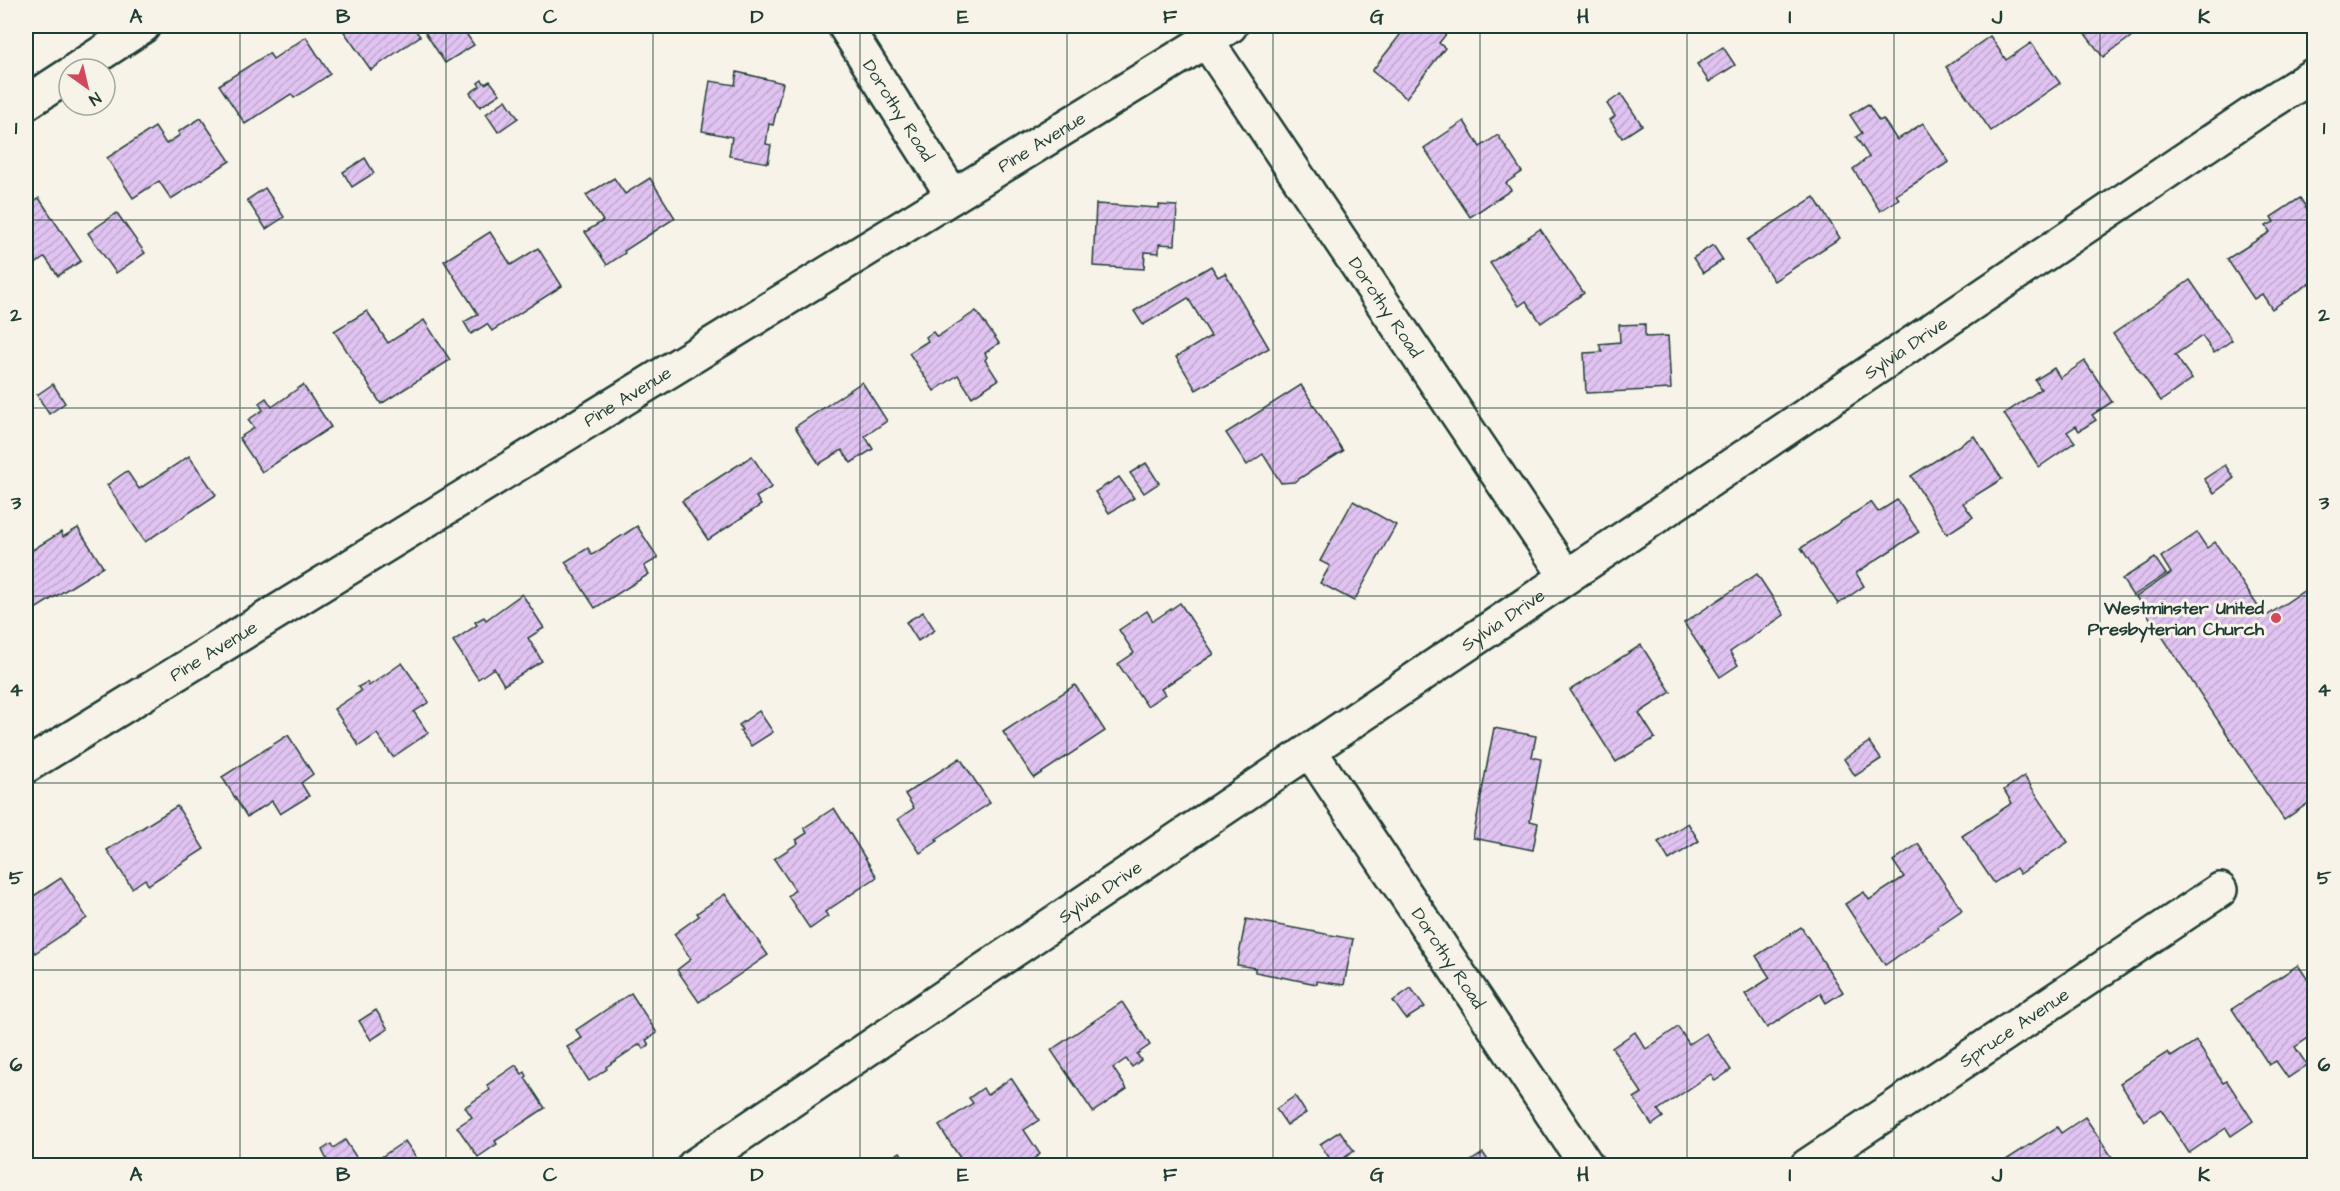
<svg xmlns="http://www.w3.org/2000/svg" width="2340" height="1191" viewBox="0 0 2340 1191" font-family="'Architects Daughter',sans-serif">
<defs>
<pattern id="building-hatch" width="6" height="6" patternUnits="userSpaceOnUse" patternTransform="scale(1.5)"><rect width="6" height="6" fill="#e0c3f1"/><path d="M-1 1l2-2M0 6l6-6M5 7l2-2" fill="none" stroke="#c0a8cf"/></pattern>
</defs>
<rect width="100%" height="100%" fill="#f7f3e8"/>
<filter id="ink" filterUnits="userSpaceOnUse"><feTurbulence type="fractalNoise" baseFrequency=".0167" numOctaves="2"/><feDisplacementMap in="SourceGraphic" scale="12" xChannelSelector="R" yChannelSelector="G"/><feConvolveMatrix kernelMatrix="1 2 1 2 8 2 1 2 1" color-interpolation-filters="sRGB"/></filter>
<g filter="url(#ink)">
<g fill="url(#building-hatch)" stroke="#1f3d34" stroke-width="1.5">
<path d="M340,26H412L420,36L371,70Z"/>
<path d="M429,26H461L474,45L445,63L423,29Z"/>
<path d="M1407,26H1448L1451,28L1439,43L1445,48L1406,98L1372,71Z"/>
<path d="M2079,26H2146L2103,57Z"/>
<path d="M1990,36L2006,60L2031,43L2060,83L1991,131L1946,67Z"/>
<path d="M306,37L330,74L294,98L291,94L245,124L219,85L269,53L273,59Z"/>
<path d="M1723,47L1735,65L1709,82L1697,64Z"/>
<path d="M737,72L783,83L773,125L769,124L766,144L771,145L768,163L729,156L732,137L702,131L710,81L735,85Z"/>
<path d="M482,80L485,84L490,81L500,94L480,107L470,93L480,86L478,83Z"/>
<path d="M1621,94L1642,125L1622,138L1610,120L1615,116L1607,104Z"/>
<path d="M506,100L518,118L498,132L486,114Z"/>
<path d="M1868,104L1879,121L1883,119L1897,140L1923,123L1949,162L1896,195L1899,199L1880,211L1853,169L1869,157L1856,137L1862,133L1850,115Z"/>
<path d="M201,118L230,161L171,199L159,181L133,198L107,158L155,127L166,144L180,135L178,132Z"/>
<path d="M1464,121L1480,147L1498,135L1522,172L1506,183L1511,190L1470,217L1424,148Z"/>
<path d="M365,158L374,173L352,187L343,172Z"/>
<path d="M614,178L625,194L650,178L675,218L624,251L625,253L607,265L585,232L603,221L586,195Z"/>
<path d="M265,188L284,217L266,229L247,200Z"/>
<path d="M1814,197L1840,238L1774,281L1747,240Z"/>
<path d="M39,198L81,261L58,276L45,257L26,271V207Z"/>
<path d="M2300,198L2314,220L2313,261L2314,280L2272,309L2262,294L2254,299L2227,259L2270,232L2266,226L2274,222L2271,217Z"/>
<path d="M1096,204L1159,208V205L1177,206L1175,245L1159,244V253L1145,252L1144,269L1093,266Z"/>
<path d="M117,213L145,253L116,273L88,233Z"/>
<path d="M1540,229L1584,293L1541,323L1526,301L1519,306L1490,263Z"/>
<path d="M490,232L511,265L538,248L562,286L492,331L487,324L471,334L464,322L478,314L444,261Z"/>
<path d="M1713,245L1723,260L1703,273L1693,258Z"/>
<path d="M1211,266L1218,277L1225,273L1269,348L1196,390L1176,357L1211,336L1188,298L1143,325L1134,311Z"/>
<path d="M2190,280L2232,340L2214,353L2202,336L2175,355L2192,379L2161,401L2113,334Z"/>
<path d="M367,311L388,343L424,320L450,360L381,404L334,331Z"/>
<path d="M976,311L999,343L985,353L987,357L985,360L998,380L972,397L958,375L934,391L909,353L928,341L926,337L933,332L937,337Z"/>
<path d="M1645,324V337L1668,336L1671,389L1586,393L1584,353L1602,352L1599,344L1620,342L1619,325Z"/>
<path d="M2085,361L2112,402L2092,415L2096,420L2079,431L2076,426L2067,432L2075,442L2039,467L2004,414L2041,389L2035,380L2054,368L2060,378Z"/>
<path d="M862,382L887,421L865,436L873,449L851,463L842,450L819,464L795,427Z"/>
<path d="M53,384L65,403L49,414L37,395Z"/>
<path d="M303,385L331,427L262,472L239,438L254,428L248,420L263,410L259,403L266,398L272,407Z"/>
<path d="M1301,385L1343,451L1294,482L1281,483L1263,454L1247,465L1226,433Z"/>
<path d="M1974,436L2002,479L1963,503L1973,517L1947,534L1911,476Z"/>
<path d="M189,456L216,495L145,542L107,485L127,471L139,489Z"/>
<path d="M752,456L772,487L756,497L761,505L708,540L682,501Z"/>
<path d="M1146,463L1159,483L1144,493L1130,473Z"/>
<path d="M2225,465L2234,478L2214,493L2204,479Z"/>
<path d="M1119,477L1134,498L1109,513L1095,492Z"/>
<path d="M1897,500L1919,532L1856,573L1864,586L1838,604L1801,548L1871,502L1878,512Z"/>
<path d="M1353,501L1396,525L1354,601L1320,583L1330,566L1320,561Z"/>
<path d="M637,526L658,558L644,566L649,574L595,608L565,562L588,548L592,555Z"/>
<path d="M78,528L103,567L32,611L26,600V554L61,532L63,537Z"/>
<path d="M2197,533L2207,548L2215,542L2265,617L2314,584V799L2284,820L2136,597L2171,573L2161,557Z"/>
<path d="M2155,558L2166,574L2133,596L2122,579Z"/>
<path d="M1757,574L1784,615L1730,652L1738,665L1720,677L1684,623Z"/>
<path d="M522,594L544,628L528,638L542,661L504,685L494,668L478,679L453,641L477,625L475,622L484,617L486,620Z"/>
<path d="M1180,603L1214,654L1161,689L1165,694L1147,706L1118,664L1134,653L1119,630L1147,611L1153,621Z"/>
<path d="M923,612L935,630L918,641L906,622Z"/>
<path d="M1641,645L1671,692L1639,713L1655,738L1616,762L1570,690Z"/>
<path d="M402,663L429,702L414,712L428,733L393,757L377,734L359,746L334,709L361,691L358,687L367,682L369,686Z"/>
<path d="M1075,685L1105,731L1034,778L1003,732Z"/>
<path d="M759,711L773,732L751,746L740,731L742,730L739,725Z"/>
<path d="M1494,728L1536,736L1532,757L1541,759L1530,821L1538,823L1533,850L1473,838Z"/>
<path d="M288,735L313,774L301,783L309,796L280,814L272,801L247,817L222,777Z"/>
<path d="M1869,742L1881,759L1855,776L1844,759Z"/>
<path d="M960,758L990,803L936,839L938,841L920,853L898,819L914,808L905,794Z"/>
<path d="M2024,776L2068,842L2020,874L2016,868L1994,883L1962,836L2012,803L2004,790Z"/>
<path d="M177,806L204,849L148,885L145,879L132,888L107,850Z"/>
<path d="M834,808L877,877L825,912L828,916L810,929L788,896L795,890L774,859L798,843L796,840L807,833L804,828Z"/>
<path d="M1688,823L1699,841L1669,860L1658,842Z"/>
<path d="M1918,844L1962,910L1937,927L1938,929L1885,965L1845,904L1864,892L1869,900L1904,877L1893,861Z"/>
<path d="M61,878L87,918L35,953L32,949L26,953V901Z"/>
<path d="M725,894L768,955L699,1002L677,970L691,959L674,934L699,916L697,913Z"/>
<path d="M1246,919L1353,939L1344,985L1317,981V984L1255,972V968L1237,965Z"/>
<path d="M1801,927L1843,992L1826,1003L1820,993L1767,1028L1745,994L1770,978L1756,956Z"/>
<path d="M2298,965L2314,989V1034L2295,1047L2307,1065L2288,1078L2276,1061L2269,1065L2232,1009Z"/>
<path d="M1411,988L1425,1007L1406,1019L1393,1001Z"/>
<path d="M631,993L657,1033L646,1040L649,1045L644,1049L640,1044L606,1067L607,1069L589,1081L567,1047L582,1038L576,1030Z"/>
<path d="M1122,1002L1150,1045L1137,1054L1141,1060L1132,1067L1126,1059L1113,1068L1127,1089L1093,1112L1051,1050Z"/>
<path d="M376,1010L388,1029L371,1040L359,1021Z"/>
<path d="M1678,1027L1689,1044L1706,1033L1731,1070L1715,1081L1711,1074L1658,1110L1663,1117L1652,1125L1634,1098L1642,1093L1612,1048L1635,1032L1646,1049Z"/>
<path d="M2196,1041L2223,1083L2227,1081L2253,1121L2231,1136L2226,1128L2189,1153L2161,1109L2144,1121L2120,1083L2168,1052L2171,1057Z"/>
<path d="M516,1065L522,1074L525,1072L527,1076L525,1078L545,1108L495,1141L497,1144L478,1157L457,1127L472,1117L465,1107L490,1090L487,1085Z"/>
<path d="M1011,1078L1039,1120L1024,1130L1040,1154L1029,1162L1031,1166H970L967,1161L964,1164L939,1126L973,1103L969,1098L983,1088L987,1095Z"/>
<path d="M1295,1096L1306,1113L1287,1125L1276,1109Z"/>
<path d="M2085,1117L2118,1166H2010L2006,1160L2057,1127L2061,1133Z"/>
<path d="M1340,1131L1354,1151L1334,1165L1320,1144Z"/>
<path d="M345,1140L362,1166H330L322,1150L331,1144L333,1148Z"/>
<path d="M405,1141L422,1166H368Z"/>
<path d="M900,1152L909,1166H880Z"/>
<path d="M1483,1153L1492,1166H1470L1468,1163Z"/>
</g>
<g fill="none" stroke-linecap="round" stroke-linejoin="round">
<g stroke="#1f3d34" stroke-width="38">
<g id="minor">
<path id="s1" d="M845,26L953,196"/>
<path id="s2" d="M1206,40L1566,576"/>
<path d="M77,69L143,26"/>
<path d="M26,103L69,75"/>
<path id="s3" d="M1310,751L1587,1166"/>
<path id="s4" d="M26,766L1230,26"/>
<path id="s5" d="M694,1166L2264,106L2314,75"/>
<path id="s6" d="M1807,1166L2220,890"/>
</g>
</g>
<use href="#minor" stroke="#f7f3e8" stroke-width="33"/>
</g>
</g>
<path fill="none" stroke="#1f3d34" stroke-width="1.5" stroke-opacity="0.55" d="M240,26V1166M446,26V1166M653,26V1166M860,26V1166M1067,26V1166M1273,26V1166M1480,26V1166M1687,26V1166M1894,26V1166M2100,26V1166M26,220H2314M26,408H2314M26,596H2314M26,783H2314M26,970H2314"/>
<circle fill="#d1495b" stroke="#f7f3e8" stroke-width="2" cx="2276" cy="618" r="6"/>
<g text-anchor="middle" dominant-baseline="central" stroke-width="6" stroke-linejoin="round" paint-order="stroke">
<g font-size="18" fill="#1f3d34" stroke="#f7f3e8">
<text stroke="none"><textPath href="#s1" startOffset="100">Dorothy Road</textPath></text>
<text stroke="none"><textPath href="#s4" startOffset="1192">Pine Avenue</textPath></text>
<text stroke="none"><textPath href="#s2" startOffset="322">Dorothy Road</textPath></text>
<text stroke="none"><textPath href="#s5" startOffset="1462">Sylvia Drive</textPath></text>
<text stroke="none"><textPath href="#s4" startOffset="706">Pine Avenue</textPath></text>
<text stroke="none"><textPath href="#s5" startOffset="976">Sylvia Drive</textPath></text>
<text stroke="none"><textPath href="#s4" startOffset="220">Pine Avenue</textPath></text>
<text stroke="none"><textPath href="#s5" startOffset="490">Sylvia Drive</textPath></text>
<text stroke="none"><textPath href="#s3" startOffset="249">Dorothy Road</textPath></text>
<text stroke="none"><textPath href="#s6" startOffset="249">Spruce Avenue</textPath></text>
</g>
<g font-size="18" font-weight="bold" fill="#1f3d34" stroke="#f7f3e8" text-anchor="end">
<text x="2264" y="608">Westminster United<tspan x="2264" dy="21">Presbyterian Church</tspan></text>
</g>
</g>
<rect width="2340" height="1191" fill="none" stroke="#f7f3e8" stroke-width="66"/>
<g transform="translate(87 87) rotate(146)"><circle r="28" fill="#f7f3e8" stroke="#a1aaa0" stroke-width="1.5"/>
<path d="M0-4.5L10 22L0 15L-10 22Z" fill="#d1495b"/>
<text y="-9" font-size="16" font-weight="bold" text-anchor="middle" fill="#1f3d34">N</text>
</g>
<rect x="33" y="33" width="2274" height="1125" fill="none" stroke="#1f3d34" stroke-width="2"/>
<g font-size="20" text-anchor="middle" font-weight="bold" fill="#1f3d34">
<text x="136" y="23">A</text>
<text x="343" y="23">B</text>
<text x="550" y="23">C</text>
<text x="757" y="23">D</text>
<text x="963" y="23">E</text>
<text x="1170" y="23">F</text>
<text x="1377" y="23">G</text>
<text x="1583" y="23">H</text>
<text x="1790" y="23">I</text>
<text x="1997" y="23">J</text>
<text x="2204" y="23">K</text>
<text x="16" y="134">1</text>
<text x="2324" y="134">1</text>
<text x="16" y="321">2</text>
<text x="2324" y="321">2</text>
<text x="16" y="509">3</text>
<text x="2324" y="509">3</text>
<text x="16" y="696">4</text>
<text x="2324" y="696">4</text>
<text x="16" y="884">5</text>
<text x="2324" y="884">5</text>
<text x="16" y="1071">6</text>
<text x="2324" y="1071">6</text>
<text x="136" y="1181">A</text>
<text x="343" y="1181">B</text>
<text x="550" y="1181">C</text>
<text x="757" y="1181">D</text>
<text x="963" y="1181">E</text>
<text x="1170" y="1181">F</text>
<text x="1377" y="1181">G</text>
<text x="1583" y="1181">H</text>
<text x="1790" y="1181">I</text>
<text x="1997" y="1181">J</text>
<text x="2204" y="1181">K</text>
</g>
</svg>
